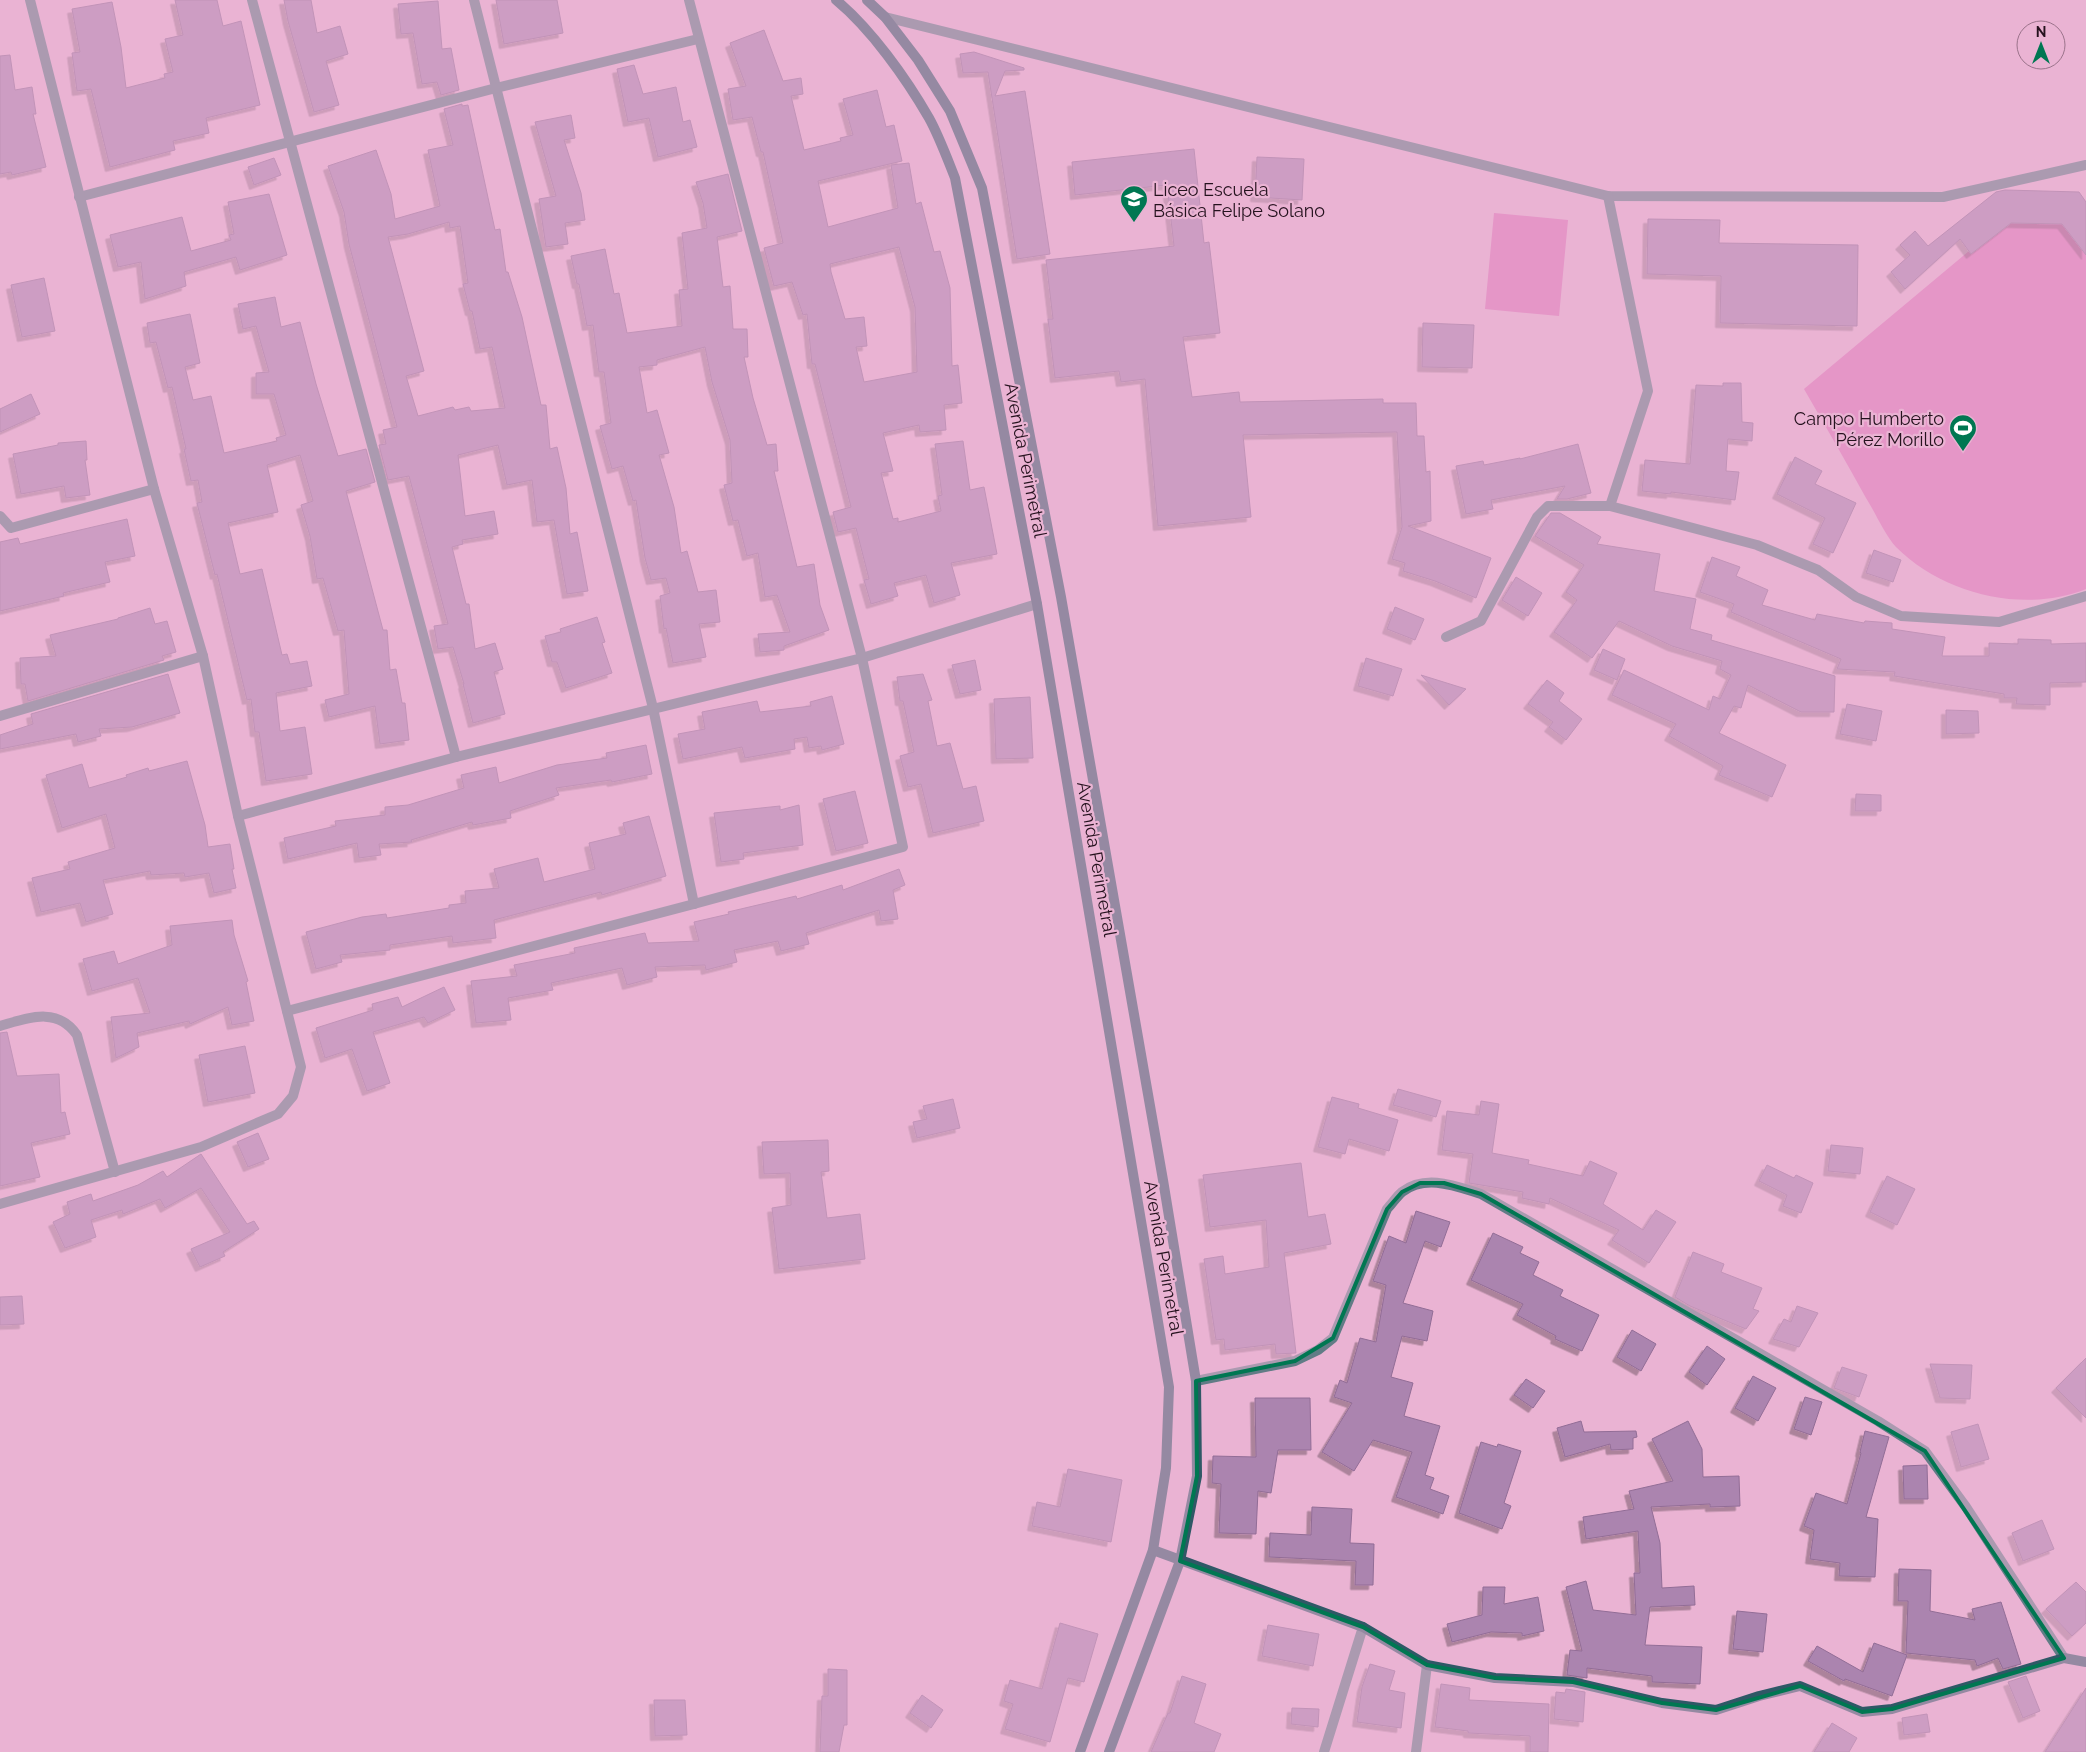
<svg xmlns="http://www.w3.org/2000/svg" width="2086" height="1752" viewBox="0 0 2086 1752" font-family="Raleway,sans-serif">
<defs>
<filter id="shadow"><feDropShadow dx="-4.5" dy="4.5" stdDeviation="0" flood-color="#0004"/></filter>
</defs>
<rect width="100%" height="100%" fill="#eab3d3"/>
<g fill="#e073b8">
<path d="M1494,213L1568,220L1559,316L1485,309Z"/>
<path d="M2011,223L2062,224L2086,255V589C2023,614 1943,594 1896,547C1885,535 1875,512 1866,498C1846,462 1825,425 1804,389L1969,251H1975Z"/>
</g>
<g fill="#ab84af" stroke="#926d96" fill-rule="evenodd" filter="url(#shadow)">
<path d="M175,0H217L223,26L241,21L260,105L206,118L209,133L173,141L175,150L110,167L91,89L77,91L72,53L80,52L72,9L112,2L121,47L126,88L165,78L164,74L173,72L165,39L183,35Z"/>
<path d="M284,0H311L317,33L340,26L348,54L326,61L339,105L314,112L288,21Z"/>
<path d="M496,0H557L563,33L504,44Z"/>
<path d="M438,1L442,49L451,48L459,90L441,95L437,82L422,84L413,33L401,34L398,4Z"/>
<path d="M764,30L783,81L801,78L803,94L791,96L804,150L841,141L840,138L853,135L843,99L877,90L886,127L894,125L902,161L818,181L828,227L898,208L891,165L909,163L916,204L921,202L934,252L940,251L950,288L952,366L958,365L962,403L944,405L946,430L920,432L919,425L883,433L893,471L881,473L893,519L898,518V522L941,511L938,496L942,495L935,444L963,441L970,490L984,487L997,554L951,563L960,595L934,603L926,575L894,583L898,596L871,604L864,580L869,579L856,528L838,532L833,512L851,507L815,364H812L807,314L803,315L792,282L774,286L764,248L783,243L763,152H761L752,117L733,120L728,89L746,86L730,43ZM899,247L915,307L917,372L864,382L856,347L867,346L864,317L845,319L831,272L830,264Z"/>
<path d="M974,52L1024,68V70L1005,71L995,96L1025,91L1050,254L1017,259L988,72L963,73L960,54Z"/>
<path d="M10,55L15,90L32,87L36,114H33L46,167L12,175L11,172L0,174V56Z"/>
<path d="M634,65L643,94L676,87L683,122L690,120L697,147L658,157L649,118L628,122L617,69Z"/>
<path d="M462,104V106L468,105L495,230L500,229L506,272H508L522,317L541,405H546L550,449L557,447L566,488L570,534L577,532L588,591L567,594L554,520L537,522L532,480L507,485L498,445L458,455L465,516L494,511L498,534L462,540L463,544L452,547L466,604H469L475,649L495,643L503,669L494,672L505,714L473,723L463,684H464L453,647L438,649L434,626L448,624L409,476L388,480L379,445L386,444L383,430L397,427L349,244L344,212L328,166L376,150L391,194L395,219L440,206L428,150L453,145L444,109ZM449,222L450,228L460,226L468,283L463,284L470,311H472L480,349L492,347L505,408L471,411L469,407L455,410L453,407L418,416L406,376L424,371L388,237L408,234Z"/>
<path d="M571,115L575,138L564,140L581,193L585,220L565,223L568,244L546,247L539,199L556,196L535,122Z"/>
<path d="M1194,149L1204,243L1209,242L1220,333L1183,337L1192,397L1239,392L1240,402L1383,399V403H1416L1417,436H1424L1426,472L1430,471L1431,521L1408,526L1491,558L1476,598L1435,581L1403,571L1405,563L1392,559L1402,527L1397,432L1243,435L1251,517L1158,526L1145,379L1121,382L1119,371L1055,378L1048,319H1053L1046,260L1174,246L1167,185L1075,195L1072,162Z"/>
<path d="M1257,157L1304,159L1302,200L1255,197Z"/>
<path d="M274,158L281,175L254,185L248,167Z"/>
<path d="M728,174L742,231L717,237L723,287L730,286L733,329H747L748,357H744L753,398L767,445L776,444L778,471H774L797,567L814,564L820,605L829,630L784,646V650L760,652L758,634L790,632L777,595L765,597L758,553L747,556L738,520L733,521L724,485L732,483L730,440L712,382L705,347L657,360V365L639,367L647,413L657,410L669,453L659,455L674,507L681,553L687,551L698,592L716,590L720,622L699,624L706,657L673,663L666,628L664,629L660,596L670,593L666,578L651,580L645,558L636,500L633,501L623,466L612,469L600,426L611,423L604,372H599L593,325L587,326L579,284H577L571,256L605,249L614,294L619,293L627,333L682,326L679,290L688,289L682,233L707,228L703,203L696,182Z"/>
<path d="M2005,190L2079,192L2086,202V255L2062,224L2011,223L1971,254L1960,239L1905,289L1891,272L1910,255L1900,245L1915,231L1928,246L1996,192Z"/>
<path d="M269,194L287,255L240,270L236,257L184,272L186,286L145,299L141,262L118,267L110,235L182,217L191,251L231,240L229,235L234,234L228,202Z"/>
<path d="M1648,219L1720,220L1719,243L1858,245L1857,326L1720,323L1721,276L1647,274Z"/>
<path d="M44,278L55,331L22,337L11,285Z"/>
<path d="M275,297L281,327L300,322L316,384L338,456L366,449L375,482L346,491L383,630H387L390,670L396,669L402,703H405L409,740L380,744L375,706L329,717L325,700L349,694L344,630L338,631L323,578L317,579L310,536L301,505L313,501L300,455L267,465L278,512L228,523L240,574L262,569L282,655L287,654L290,664L307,661L312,686L276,693L280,731L305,727L312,774L266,781L259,732H255L251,699L247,700L217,574L215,575L197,503L202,502L198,480L191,481L184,449H186L172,387L168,388L156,342L150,343L147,323L190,314L200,363L185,367L193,400L211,396L224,453L277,441L276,438L286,435L274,394H256V373L269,372L256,326L243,329L238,304Z"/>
<path d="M1423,323L1474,325L1472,368L1422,367Z"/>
<path d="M1723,383H1741L1742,422L1753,423L1752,441L1728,439L1726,471L1739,472L1735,500L1671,492V494L1642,491L1645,460L1690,464L1696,385L1723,386Z"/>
<path d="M31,394L40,414L0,432V409Z"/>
<path d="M86,441L87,460H85L90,495L66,498L64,486L21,494L13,454L58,445V443Z"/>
<path d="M1578,444L1591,493L1567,499H1557L1565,486L1491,500L1493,509L1466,514L1456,466L1483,461L1484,465L1520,458V459Z"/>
<path d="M1795,457L1822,471L1815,484L1856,503L1833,553L1813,544L1825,518L1777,494Z"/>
<path d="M1551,513H1560L1601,537L1597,544L1660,554L1654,591L1696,599L1690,629L1712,635L1711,640L1835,676L1834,712H1801L1748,685L1741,708L1734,706L1719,733L1786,765L1772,797L1719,775L1723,766L1669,736L1676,724L1612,695L1624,670L1709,710L1713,696L1720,699L1731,675L1720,669L1722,661L1672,646L1619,621L1592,658L1554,632L1577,600L1566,592L1584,565L1535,536Z"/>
<path d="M127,519L135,556L105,562L110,582L63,593L64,596L0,611V542L18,538L20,544Z"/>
<path d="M1874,550L1901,560L1893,582L1866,573Z"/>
<path d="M1712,557L1740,567L1736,576L1768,590L1762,605L1815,620L1817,614L1864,623L1865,621L1892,623V629L1945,637L1942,656H1989V643L2018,644V639L2051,640V644L2086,643V682L2050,683V705L2016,704L2017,698H2004V694L1894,676L1895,672L1837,669L1841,659L1731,612L1734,604L1700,592Z"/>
<path d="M1516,577L1542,593L1528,616L1502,600Z"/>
<path d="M1395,607L1424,619L1415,640L1387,629Z"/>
<path d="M150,608L155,624L167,621L176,652L162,656L164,660L28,701L25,684H21L20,658L56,656L50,635L118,619V618Z"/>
<path d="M597,617L605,642L602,643L612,673L566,688L557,662H552L545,636L561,632L560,629Z"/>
<path d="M1603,649L1625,659L1617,680L1594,670Z"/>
<path d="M1366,658L1402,669L1393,696L1358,686Z"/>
<path d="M975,660L981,690L960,694L952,665Z"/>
<path d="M168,674L180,713L132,727L99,729L101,736L78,742L76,734L0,749V735L33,724L31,714Z"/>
<path d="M923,674L932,700L928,701L937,746L950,743L963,789L976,786L984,821L933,833L921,784L908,787L900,756L914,752L903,701H900L897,677Z"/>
<path d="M1421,675L1466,689L1449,705Z"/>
<path d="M1547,680L1564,693L1559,701L1582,719L1566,740L1549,727L1553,722L1528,704Z"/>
<path d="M832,696L844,744L822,750L821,746L809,748L807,737L794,739L795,749L745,758L742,747L683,759L678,734L705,729L702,712L757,701L760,712L811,706L810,702Z"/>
<path d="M1030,697L1033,758L996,759L994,699Z"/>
<path d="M1847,704L1882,711L1876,741L1840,734Z"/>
<path d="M1946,710L1978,711L1979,733L1946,734Z"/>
<path d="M646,745L652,774L612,782L611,780L556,788L559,795L510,811L511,818L473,825L472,822L411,840L412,842L379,844L381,855L359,858L357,843L288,859L284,838L336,826L335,821L385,815V807L408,805L464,788L461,775L496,767L499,783L557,765L607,758L606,753Z"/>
<path d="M187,761L205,825L208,847L230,844L234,869H232L236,888L214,893L209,873L185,877L184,873L151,875L150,871L103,880L113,914L86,922L80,903L41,912L32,878L70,869L68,862L115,848L106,814L62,828L46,775L82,764L89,788L127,777L126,775L148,768L149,771Z"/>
<path d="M855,791L868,843L836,851L823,799Z"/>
<path d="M1856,794L1881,795V811H1855Z"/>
<path d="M799,805L803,845L743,853L744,859L721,862L714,813L780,806V810Z"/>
<path d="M649,816L666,876L602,895L601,892L494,920L496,938L453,943L452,936L390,945V950L340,955L342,962L316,969L306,932L362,917L386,914L387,918L449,908V905L466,903L465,891L499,888L494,869L538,858L544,882L595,869L589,843L626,834L623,823Z"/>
<path d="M899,869L905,885L893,890L898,919L881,921L879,910L806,933L809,944L781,951L778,941L734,950L737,962L706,970L705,965L655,967L657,977L627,985L622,968L551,983L553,990L508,998L511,1020L476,1023L471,981L517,976L514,965L575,953L574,948L645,933L648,943L699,941L694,922L729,914L728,912L796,896L797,899L842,885L843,890Z"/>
<path d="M232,920L234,935L248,981L246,982L254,1021L232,1025L228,1007L190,1024L189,1021L137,1033L139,1047L116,1058L111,1017L150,1013L138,978L92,991L83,959L114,951L118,964L172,945L170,926Z"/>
<path d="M444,987L455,1010L428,1023L424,1017L373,1032L390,1083L367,1091L352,1049L325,1058L316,1028L373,1010L372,1004L398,997L402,1007Z"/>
<path d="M7,1032L17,1076L59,1074L61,1113L65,1112L70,1134L31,1143L40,1177L0,1186V1033Z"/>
<path d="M245,1046L255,1093L208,1102L199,1055Z"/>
<path d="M1398,1089L1441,1101L1436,1117L1393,1105Z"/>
<path d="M1332,1097L1359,1104L1358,1108L1398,1120L1389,1151L1349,1139L1345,1154L1318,1147Z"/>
<path d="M953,1099L960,1128L917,1138L913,1122L927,1119L923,1106Z"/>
<path d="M1481,1101L1499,1104L1492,1153L1529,1160L1528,1164L1583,1176L1590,1161L1617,1173L1603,1204L1643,1230L1656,1210L1676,1222L1649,1263L1612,1240L1619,1230L1550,1198L1549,1204L1522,1198L1523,1192L1469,1183L1473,1154L1442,1150L1447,1111L1479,1115Z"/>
<path d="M258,1133L269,1159L248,1167L237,1142Z"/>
<path d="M828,1140L829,1171L821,1172L827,1218L860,1214L865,1259L779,1269L772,1208L791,1205L790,1173L764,1174L762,1142Z"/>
<path d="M1831,1145L1863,1148L1860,1174L1828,1171Z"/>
<path d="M201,1154L247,1224L254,1221L259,1229L223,1252L225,1256L200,1267L191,1249L230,1232L201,1188L165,1208L160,1199L123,1214L122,1210L91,1220L96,1237L65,1248L53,1222L70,1214L67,1202L91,1194L93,1201L138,1185L163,1171L167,1177Z"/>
<path d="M1301,1163L1308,1217L1325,1214L1331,1244L1284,1253L1296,1353L1276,1354L1275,1344L1225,1350L1224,1339L1216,1340L1204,1259L1223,1256L1225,1274L1269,1267L1266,1220L1210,1227L1203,1175Z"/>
<path d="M1767,1165L1794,1178L1796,1175L1813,1183L1801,1213L1783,1206L1787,1195L1759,1181Z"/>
<path d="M1887,1176L1915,1189L1897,1225L1870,1212Z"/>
<path d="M1416,1211L1450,1222L1441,1247L1425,1241L1403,1303L1433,1311L1427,1341L1402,1336L1391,1377L1413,1383L1404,1416L1440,1426L1425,1475L1434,1478L1430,1489L1449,1496L1443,1514L1396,1497L1412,1452L1373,1440L1354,1471L1322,1452L1352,1403L1334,1397L1340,1380L1347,1383L1360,1338L1376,1342L1386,1285L1373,1281L1389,1236L1406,1243Z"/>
<path d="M1493,1233L1523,1247L1520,1253L1539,1262L1533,1275L1563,1290L1560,1296L1599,1315L1582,1351L1555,1339L1556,1336L1517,1315L1523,1304L1471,1280Z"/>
<path d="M1693,1252L1724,1264L1721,1272L1762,1288L1753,1309L1759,1311L1746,1329L1690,1306L1675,1297Z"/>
<path d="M22,1296L24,1324L0,1325V1297Z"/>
<path d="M1797,1306L1818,1313L1799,1347L1773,1339L1784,1319L1791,1322Z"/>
<path d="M1632,1330L1656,1344L1641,1371L1617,1357Z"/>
<path d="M1707,1346L1725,1359L1707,1385L1689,1372Z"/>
<path d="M2086,1358V1418L2056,1388Z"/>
<path d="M1930,1364L1972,1365L1970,1399L1940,1398Z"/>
<path d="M1842,1367L1867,1375L1859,1397L1834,1388Z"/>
<path d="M1753,1376L1776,1388L1758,1421L1735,1408Z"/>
<path d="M1526,1379L1545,1391L1533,1408L1514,1395Z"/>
<path d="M1805,1397L1822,1402L1811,1435L1794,1429Z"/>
<path d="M1255,1398H1310L1311,1450H1278L1271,1493L1258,1491L1256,1534L1219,1533L1221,1484L1212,1483L1213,1456L1256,1457Z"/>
<path d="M1581,1421L1584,1432L1636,1431L1637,1437L1633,1438V1449L1611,1450L1610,1444L1565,1457L1557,1428Z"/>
<path d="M1688,1421L1702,1449L1703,1477L1739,1476L1740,1506L1710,1507V1504L1651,1507L1660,1543L1662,1588L1694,1586L1695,1605L1650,1607L1645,1645L1702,1647L1700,1684L1652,1682V1676L1587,1668V1678L1567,1675L1570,1650L1582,1651L1566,1587L1586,1581L1593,1610L1636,1615L1634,1573H1640L1638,1531L1586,1539L1583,1517L1634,1509L1629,1491L1673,1481L1652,1439Z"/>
<path d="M1978,1424L1989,1459L1961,1467L1951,1432Z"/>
<path d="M1865,1431L1889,1437L1866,1517L1878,1519L1875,1577L1839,1576L1840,1563L1810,1559L1814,1530L1804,1526L1816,1493L1847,1504L1861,1453L1860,1452Z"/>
<path d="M1481,1442L1497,1447L1498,1444L1521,1451L1504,1503L1511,1506L1502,1529L1459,1513Z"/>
<path d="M1927,1465L1928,1499H1904L1903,1466Z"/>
<path d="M1068,1469L1122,1480L1111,1542L1032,1526L1037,1502L1060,1507Z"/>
<path d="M1312,1507L1352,1509L1350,1543L1374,1544L1373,1585H1355L1356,1561L1269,1557L1270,1533L1311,1535Z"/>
<path d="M2042,1520L2054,1549L2023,1561L2012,1533Z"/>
<path d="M1899,1569L1931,1570L1930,1611L1975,1620L1972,1609L2001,1602L2021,1664L2003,1669L1998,1658L1977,1666L1975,1660L1906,1653L1908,1601H1898Z"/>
<path d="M2076,1582L2086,1592V1623L2072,1636L2046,1609Z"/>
<path d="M1483,1587H1505L1504,1604L1538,1597L1544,1631L1522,1636V1633L1491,1632L1452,1642L1447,1624L1482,1615Z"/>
<path d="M1737,1611L1767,1614L1763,1652L1733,1649Z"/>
<path d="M1060,1623L1098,1634L1084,1682L1068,1678L1050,1742L1005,1729L1013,1704L1004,1701L1010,1680L1042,1689Z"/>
<path d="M1268,1625L1319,1634L1313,1666L1262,1656Z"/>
<path d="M1874,1643L1907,1655L1892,1696L1845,1679L1844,1681L1808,1661L1817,1646L1863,1672Z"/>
<path d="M1370,1664L1395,1671L1389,1690L1405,1693L1401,1728L1357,1722L1362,1687Z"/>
<path d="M828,1669L847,1670V1725H844L839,1752H820L822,1696H828Z"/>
<path d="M1182,1676L1206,1684L1194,1723L1221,1734L1214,1752H1151L1168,1713H1170Z"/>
<path d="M2026,1676L2040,1711L2023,1718L2008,1682Z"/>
<path d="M1441,1684L1470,1688L1469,1700L1549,1704L1548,1752H1530V1736L1468,1733V1731L1435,1727Z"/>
<path d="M2086,1688V1752H2045Z"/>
<path d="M1566,1689L1585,1692L1583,1722L1554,1719L1556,1692L1565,1693Z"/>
<path d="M922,1695L943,1710L931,1728L910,1713Z"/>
<path d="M654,1700H685L687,1735L655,1736Z"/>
<path d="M1292,1708L1319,1709L1318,1727L1291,1724Z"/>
<path d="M1927,1714L1930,1732L1904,1735L1902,1718Z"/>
<path d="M1832,1723L1857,1738L1849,1752H1814Z"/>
</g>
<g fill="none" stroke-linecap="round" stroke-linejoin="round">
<g stroke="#617c86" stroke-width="10">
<path d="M252,0L456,757"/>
<path d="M474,0L653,708L694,904"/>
<path d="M885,17L1608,196L1943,197L2086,165"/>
<path d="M1608,196L1648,391L1610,506L1757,545L1818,570L1856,597L1901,616L1999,622L2086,596"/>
<path d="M79,197L496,88L698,39"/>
<path d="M0,516L11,528L154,489"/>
<path d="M1446,637L1481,621L1537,517L1548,506H1610"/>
<path d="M0,716L203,656"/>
<path d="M238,816L456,757L862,658L1037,604"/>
<path d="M287,1011L694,904L903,847L862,658L689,0"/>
<path d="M0,1026C28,1018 57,1006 77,1035L115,1172"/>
<path d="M0,1204L201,1147L278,1114L293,1096L301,1067L238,816L203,656L154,489L30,0"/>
<path d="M1196,1381L1295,1361L1318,1350L1333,1338L1387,1209C1392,1204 1397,1196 1402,1192C1426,1174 1455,1186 1481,1194L1878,1421L1925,1451L1966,1507L2064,1658"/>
<path d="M1324,1752L1363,1627"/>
<path d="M1416,1752L1427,1665"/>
</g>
<g stroke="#2f5866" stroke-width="10">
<path d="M836,0C871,29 906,78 929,118C939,136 947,158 955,178L1037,604L1169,1387L1166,1468L1153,1550L1080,1752"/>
<path d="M867,0L885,17L918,60L950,111L982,188L1061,597L1163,1180L1196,1381L1197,1476L1180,1561L1109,1752"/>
<path d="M1153,1550L1363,1627L1427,1665L1495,1678L1573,1682L1662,1703L1716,1710L1759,1696L1800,1686L1862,1712L1892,1709L2064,1658L2086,1662"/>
</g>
</g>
<path d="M0 0H2086V1752H0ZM1420,1183H1444L1481,1194L1925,1451L2064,1658L1892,1709L1862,1712L1800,1686L1716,1710L1662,1703L1573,1682L1495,1678L1427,1665L1363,1627L1180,1561L1197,1476L1196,1381L1295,1361L1333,1338L1387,1209L1402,1192Z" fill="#eab3d3" fill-opacity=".55" fill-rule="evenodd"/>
<path fill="none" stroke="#007752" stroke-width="4" stroke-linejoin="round" d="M1420,1183H1444L1481,1194L1925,1451L2064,1658L1892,1709L1862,1712L1800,1686L1716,1710L1662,1703L1573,1682L1495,1678L1427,1665L1363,1627L1180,1561L1197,1476L1196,1381L1295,1361L1333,1338L1387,1209L1402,1192Z"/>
<defs>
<g id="school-pin" transform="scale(1.4375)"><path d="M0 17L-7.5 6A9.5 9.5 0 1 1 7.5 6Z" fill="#007752" stroke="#eab3d3"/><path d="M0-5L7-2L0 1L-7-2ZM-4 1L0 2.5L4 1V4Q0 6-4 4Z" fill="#fff"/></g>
<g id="stadium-pin" transform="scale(1.4375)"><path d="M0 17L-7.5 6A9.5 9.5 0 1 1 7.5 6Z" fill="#007752" stroke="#eab3d3"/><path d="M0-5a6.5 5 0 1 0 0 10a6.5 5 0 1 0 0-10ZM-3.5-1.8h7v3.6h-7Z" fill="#fff"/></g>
</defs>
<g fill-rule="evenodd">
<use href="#school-pin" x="1134" y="199"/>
<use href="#stadium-pin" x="1963" y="428"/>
</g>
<g text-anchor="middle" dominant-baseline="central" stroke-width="4.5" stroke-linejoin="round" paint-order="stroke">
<g font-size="18" fill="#25121e" stroke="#eab3d3" text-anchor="start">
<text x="1153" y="189">Liceo Escuela<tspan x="1153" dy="21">Básica Felipe Solano</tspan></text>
<text x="1944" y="418" text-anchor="end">Campo Humberto<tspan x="1944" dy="21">Pérez Morillo</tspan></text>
</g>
<g font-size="18" fill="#25121e" stroke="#eab3d3">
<text transform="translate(1026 460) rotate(79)">Avenida Perimetral</text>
<text transform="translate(1097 859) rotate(80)">Avenida Perimetral</text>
<text transform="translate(1164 1258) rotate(80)">Avenida Perimetral</text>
</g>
</g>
<g transform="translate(2041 45)"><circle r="24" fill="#eab3d3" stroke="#9b738b"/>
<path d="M0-4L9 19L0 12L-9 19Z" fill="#007752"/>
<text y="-8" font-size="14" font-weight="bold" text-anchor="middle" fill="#25121e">N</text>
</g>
</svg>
